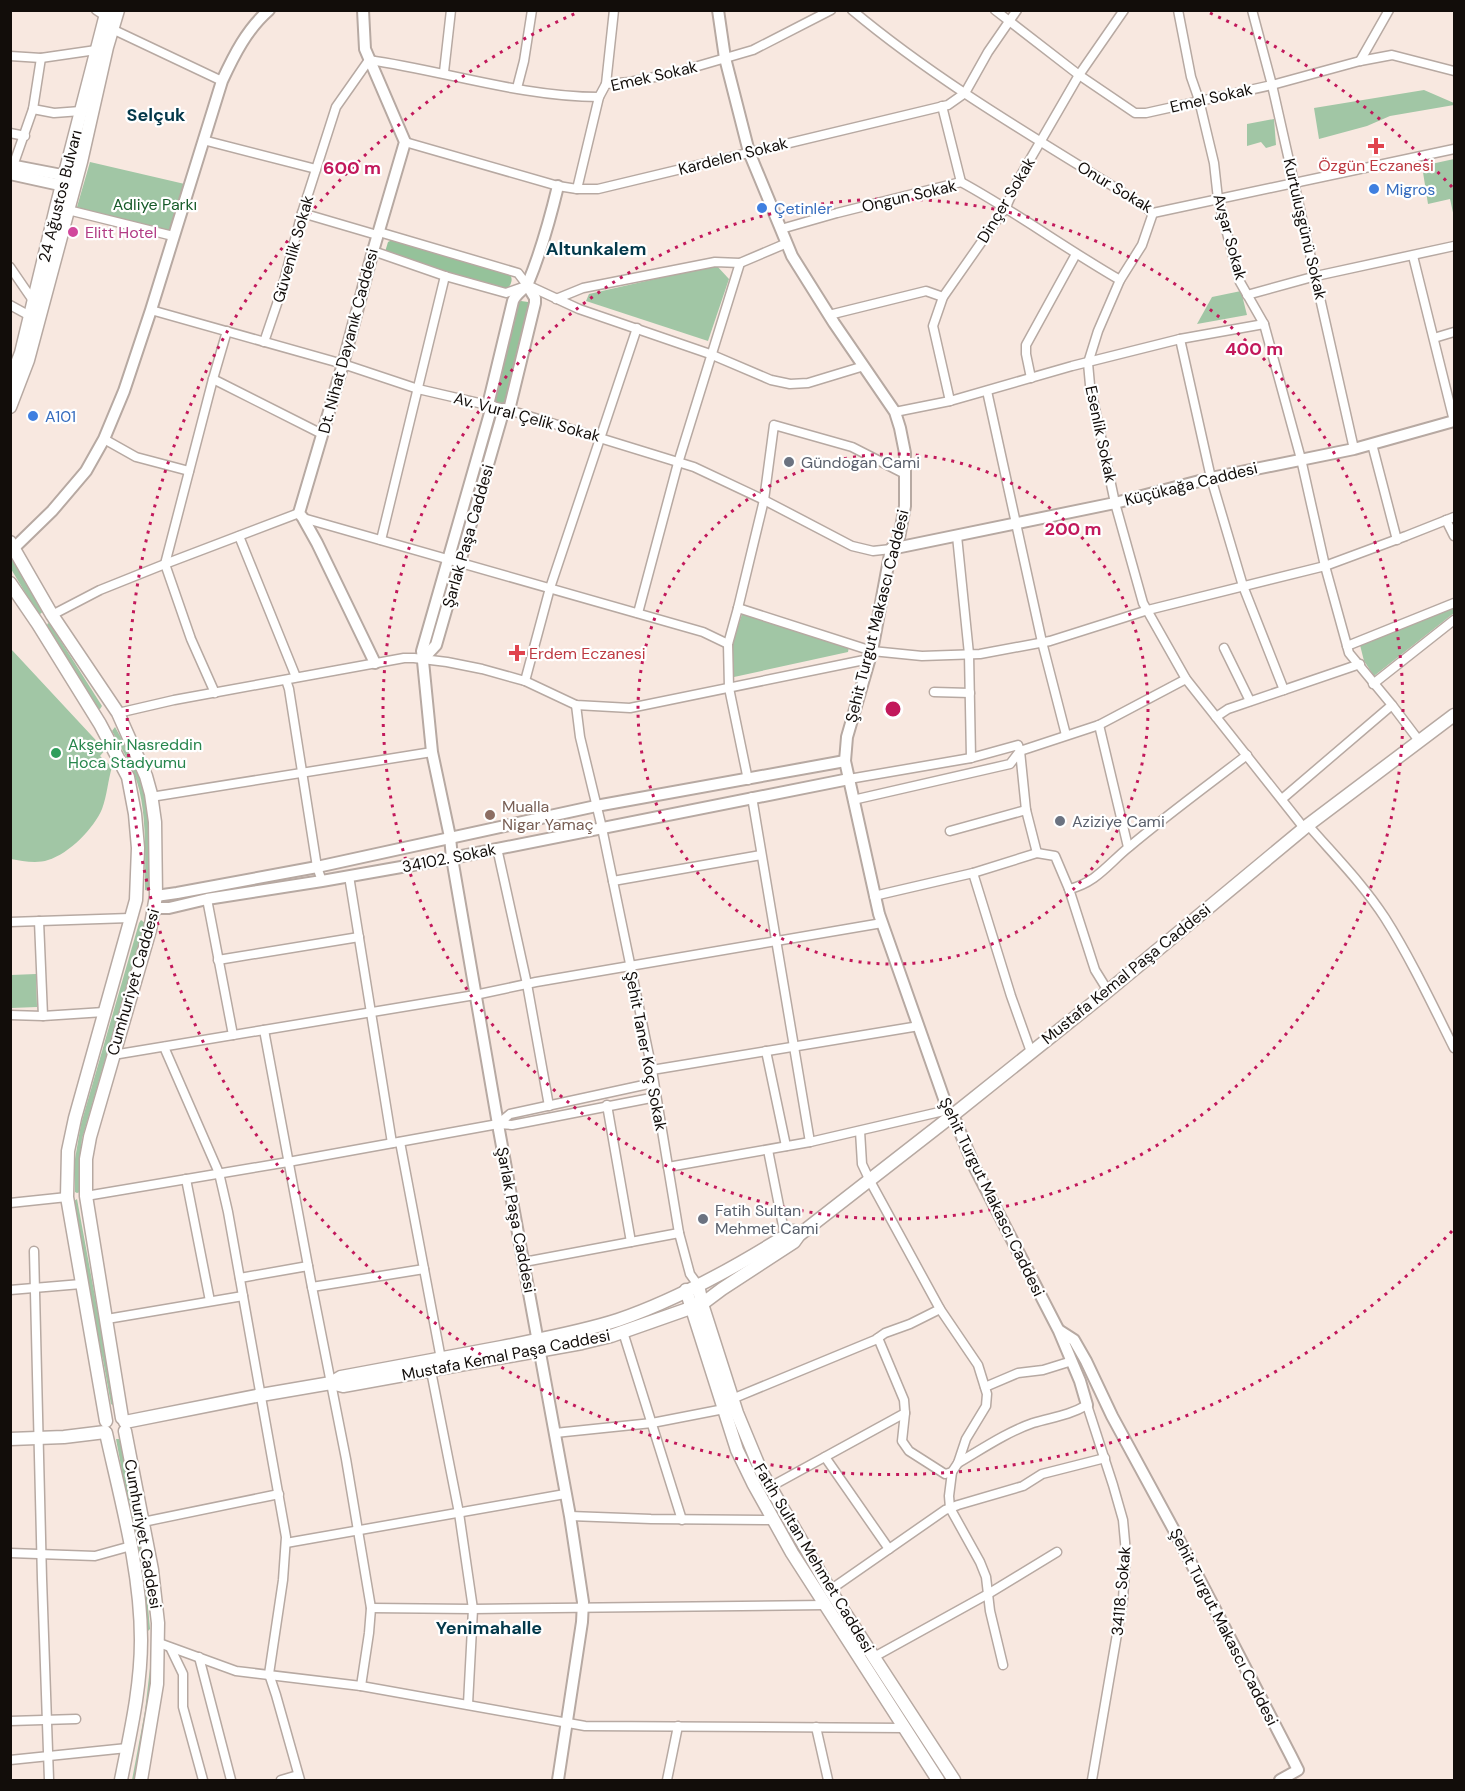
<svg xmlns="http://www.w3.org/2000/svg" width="1465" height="1791" viewBox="0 0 1465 1791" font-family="'DM Sans',sans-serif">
<rect width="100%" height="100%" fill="#f8e8e0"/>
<g fill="#a1c6a5">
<path d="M1424,90L1454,103V105L1390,116L1367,126L1319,139L1314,108Z"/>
<path d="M1274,119L1276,145L1266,148L1261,142L1247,146V124Z"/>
<path d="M1454,159V217L1450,199L1428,204L1422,166Z"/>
<path d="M90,162L189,185L173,236L77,207Z"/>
<path d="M716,265L729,279L708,341L586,301L589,294Z"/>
<path d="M1241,291L1247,315L1197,324L1212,297Z"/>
<path d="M493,417H497L460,550L456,549Z"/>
<path d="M10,556L44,611L40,614H38L11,569Z"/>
<path d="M1454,607V613L1374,676L1364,661L1360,645Z"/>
<path d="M742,614L849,647L848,652L734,677L732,645Z"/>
<path d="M48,623L50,624L102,706L100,709H97L46,627Z"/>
<path d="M11,649L105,750L100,756L112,767C108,780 107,796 102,809C94,828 69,854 48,860C37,864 22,861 11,859Z"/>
<path d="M115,727L136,764L143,782L150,834V891H149L145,890C145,857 147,813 137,782C131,764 121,747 112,731Z"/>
<path d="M141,920L145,923L82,1139L79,1165L80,1192L77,1193L75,1192V1159L81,1124L139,923Z"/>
<path d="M36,974L37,1007L11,1008V975Z"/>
<path d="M77,1199L115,1405L114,1406L111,1404L103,1360L96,1333L74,1201Z"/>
<path d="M698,1319L761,1479L787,1527L907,1714L903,1717L780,1523L744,1452Z"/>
<path d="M116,1439H119L120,1441L143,1552L150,1629L148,1631L145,1630L137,1552Z"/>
<path d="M152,1651H156L138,1780H132L145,1711Z"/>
</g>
<g fill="#95c29a">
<path d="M392,240L510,275C514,280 510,287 505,290L388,255L385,252L388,242Z"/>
<path d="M521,301L528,302L530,304L508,398L505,403H497L494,401L516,303Z"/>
</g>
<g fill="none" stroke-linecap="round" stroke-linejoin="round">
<g stroke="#b7a9a2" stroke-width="11">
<g id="minor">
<path d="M96,10L105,16"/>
<path d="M852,10C938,82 1037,139 1132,198L1153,213L1454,149"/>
<path d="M995,10L1079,75L1135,113H1146L1272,85L1360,61L1392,55L1454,71"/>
<path d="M1178,10L1191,77L1199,100L1214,163L1218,199L1240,282L1264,324L1301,459L1325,566L1349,653L1392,705L1420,742"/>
<path d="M1252,10L1272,85L1354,449"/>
<path d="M112,29L222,81"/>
<path d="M10,56L41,58L96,50"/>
<path d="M1360,61L1389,10"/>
<path d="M444,72L451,10"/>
<path d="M606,84L614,10"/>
<path d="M517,88L524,61L532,10"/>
<path d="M942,106L961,182"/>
<path d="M33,109L54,113L81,111"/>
<path d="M10,133L25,136"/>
<path d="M203,140L316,169"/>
<path d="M405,142L558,186L577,189H598L948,105L965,93L988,52L1017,10"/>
<path d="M13,166L33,109L41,58"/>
<path d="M577,189L599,97"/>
<path d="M68,210L173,236"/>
<path d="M302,213L377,235"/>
<path d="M1153,213L1142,245L1120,280L1098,331L1088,363L1090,385L1115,503L1143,603L1186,679L1304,828"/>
<path d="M781,229L837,213L961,182C1016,212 1066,249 1120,280"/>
<path d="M379,232L518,273L527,285L579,309L710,354L771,380L790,384L808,383L864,366"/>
<path d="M373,251L445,276L506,293L523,287"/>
<path d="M1413,256L1454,421"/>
<path d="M10,267L34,302"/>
<path d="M1247,295L1316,276L1454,246"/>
<path d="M556,299L583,288L715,262L740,263L787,243"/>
<path d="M10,305L30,316"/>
<path d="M151,310L343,364L418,389L509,410L694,467L764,500L852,546L873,551L891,549"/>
<path d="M829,315L926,291L943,297"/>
<path d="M1434,338L1454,332"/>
<path d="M1180,339L1211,478L1243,586L1284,690"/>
<path d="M264,342L281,292L302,213L336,107L369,60C445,71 522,97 599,97L606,84L630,82L674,73L753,50L831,10"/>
<path d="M1031,378L1026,354V345L1076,254"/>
<path d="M213,379L322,434"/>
<path d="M987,391L1042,642L1066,735"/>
<path d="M950,401L933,326L943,297L1006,207L1017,182L1079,75L1124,10"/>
<path d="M895,412L950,401L1072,366L1180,339L1264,324"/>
<path d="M104,439L136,457L189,471"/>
<path d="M1372,444L1397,540"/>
<path d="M303,518L703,632L728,644"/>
<path d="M1446,520L1454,536"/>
<path d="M239,536L296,677"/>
<path d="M957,536L969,654L971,758"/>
<path d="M381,540L445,276"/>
<path d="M738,608L872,651L922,656L980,654L1050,641L1148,610L1325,566L1406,536L1454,517"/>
<path d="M638,613L678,463L740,263"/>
<path d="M52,615L100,590L165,564L299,513"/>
<path d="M1347,646L1454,603"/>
<path d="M1224,648L1250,701"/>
<path d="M286,680L289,689L317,867L322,881"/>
<path d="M525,681L550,588L637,328"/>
<path d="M1373,684L1454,620"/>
<path d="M934,692L970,693"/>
<path d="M215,693L191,639L165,564L213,379L227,331"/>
<path d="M576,705L580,737L602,828L652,1070L679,1233L690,1274L698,1285"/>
<path d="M118,713L174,700L404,658H414L447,662L482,669L525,681L576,705L630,708L869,659"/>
<path d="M1216,717L1228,709L1360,664"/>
<path d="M1099,725L1128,847"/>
<path d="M1020,751L1026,810L1037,853"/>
<path d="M849,779L971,758L1018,745L1020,751L1099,725L1186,679"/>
<path d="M748,780L729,688L728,644L738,608L764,500L774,425L852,447L905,474"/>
<path d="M151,797L432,752"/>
<path d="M752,797L810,1142"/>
<path d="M1282,799L1392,705"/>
<path d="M853,800L1010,764L1020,751"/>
<path d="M1308,825C1334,855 1363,884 1385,918C1411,959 1432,1004 1454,1048"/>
<path d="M950,831L1026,810"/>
<path d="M497,848L527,984L549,1106"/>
<path d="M973,873L1011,996L1031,1052"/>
<path d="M349,876L392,1143"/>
<path d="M613,881L761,855"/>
<path d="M1069,889L1095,970L1108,991"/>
<path d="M874,896L973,873L1037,853L1055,856L1069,889C1096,883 1109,863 1129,847C1167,815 1208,785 1247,755"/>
<path d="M207,899L233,1035"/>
<path d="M39,921L43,1016"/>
<path d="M10,922L130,918"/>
<path d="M218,960L359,937"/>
<path d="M10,1015L43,1016L104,1012"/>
<path d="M264,1030L311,1282L346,1459L371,1608L369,1633L361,1686"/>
<path d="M164,1047L219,1173L228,1212L286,1537L283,1580L269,1674L276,1695L300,1780"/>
<path d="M766,1051L786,1146"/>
<path d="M113,1054H119L475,995L536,982L882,923"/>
<path d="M652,1070L919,1026"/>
<path d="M653,1083L510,1114L498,1124L512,1125L656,1097"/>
<path d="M607,1105L631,1242"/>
<path d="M860,1131L862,1164L870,1181L940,1309L978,1365L987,1394L986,1406L966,1439L958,1463L952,1472L945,1474L909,1451L902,1441L905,1413"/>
<path d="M400,1142L441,1359"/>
<path d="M768,1150L785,1236"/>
<path d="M668,1167L810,1142L948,1110"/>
<path d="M186,1179L210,1301"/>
<path d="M86,1196L288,1162L498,1124"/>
<path d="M10,1203L67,1197"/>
<path d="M34,1251L42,1579L49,1780"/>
<path d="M524,1262L679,1233"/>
<path d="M240,1278L308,1266"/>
<path d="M312,1287L424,1269"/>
<path d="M10,1290L81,1284"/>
<path d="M107,1319L243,1296"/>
<path d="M623,1332L682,1520"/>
<path d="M431,1371L459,1513L473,1609L468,1704"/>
<path d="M985,1387L1018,1373L1043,1370L1072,1361"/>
<path d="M732,1399L875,1340L885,1333L910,1324L940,1309"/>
<path d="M555,1433L652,1423L724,1409"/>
<path d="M825,1457L889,1549"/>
<path d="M958,1463C982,1449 1007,1432 1033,1423C1053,1417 1068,1416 1087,1405L1113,1485L1123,1520L1126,1553L1123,1599L1092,1780"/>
<path d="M952,1472L949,1496L950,1508L980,1562L986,1577L990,1611L1003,1665"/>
<path d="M770,1487L905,1413L904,1400L878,1338"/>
<path d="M570,1516L651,1519L773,1520"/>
<path d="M143,1522L279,1494"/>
<path d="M286,1543L565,1494"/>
<path d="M10,1553L95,1556L131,1546"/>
<path d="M830,1590L945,1510L958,1505L1023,1486L1042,1474L1105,1458"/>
<path d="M371,1608L473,1609L825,1605"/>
<path d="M159,1643L236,1671L361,1686L585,1726L904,1728"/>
<path d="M171,1649L183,1674V1707L203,1780"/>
<path d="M199,1657L231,1780"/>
<path d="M874,1657L988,1594L1057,1552"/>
<path d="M10,1721L76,1719"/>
<path d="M816,1727L828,1780"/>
<path d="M10,1760L127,1748"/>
<path d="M281,1780L298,1775"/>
<path d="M667,1780L678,1726"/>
</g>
</g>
<g stroke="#b7a9a2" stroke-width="14">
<g id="tertiary">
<path d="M363,10L365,49L405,142L373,251L343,364L299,513L303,518L317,543L375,663"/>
<path d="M718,10L725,58L749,152L792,256L834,323L895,412L900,428L905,453V506L899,538L891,549L872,651L847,737L845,761L879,914L948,1110L953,1115L975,1168L1059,1331L1080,1381L1087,1405"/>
<path d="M10,165L72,177"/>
<path d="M10,174L69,187"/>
<path d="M488,405L513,301C516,293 524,290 528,283C541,252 550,219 558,186"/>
<path d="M492,406L422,651L432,752L450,837L452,858L499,1130L570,1516L583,1602L582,1622L558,1780"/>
<path d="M509,410L535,303V298L527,285"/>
<path d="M15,547L52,511L86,471L104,439L124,391L151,310L222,81C234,55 247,29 269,10"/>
<path d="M891,549L1115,503L1211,478L1354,449L1454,421"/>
<path d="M423,659L436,645L504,409"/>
<path d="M156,896L177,893L317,867L596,806L845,761"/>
<path d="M154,908H169L207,899L322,881L452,858L849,779"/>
<path d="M1060,1331L1074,1340L1086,1361L1112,1416L1175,1532L1291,1756L1298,1770L1280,1780"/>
</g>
</g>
<g stroke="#b7a9a2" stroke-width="15">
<g id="secondary">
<path d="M10,381L21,353L56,208L107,10"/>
<path d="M10,407L28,360L81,162L107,47L118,10"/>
<path d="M10,542L52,615L118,713L146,776L151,794L155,822L156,896L150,930L90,1137L86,1159V1196L122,1418"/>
<path d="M10,583L38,624L100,724L128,777L135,814L138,848L136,900L75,1118L68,1151L67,1197L106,1421"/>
<path d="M698,1285L702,1304L737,1413L761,1471L830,1590L954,1780"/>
<path d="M686,1290L737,1450L753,1483L792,1553L938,1780"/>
<path d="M331,1383L343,1386L582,1343L611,1336L702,1304L722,1289L794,1242L799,1235L953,1115L1108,991L1308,825L1454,715"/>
<path d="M125,1422L261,1395L331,1383L341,1377C395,1367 449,1357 502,1347C541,1339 581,1332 618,1320C676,1300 741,1264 793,1231L799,1235"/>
<path d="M125,1431L152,1570L158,1623L157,1684L141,1780"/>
<path d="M106,1433C121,1501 141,1571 141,1640C141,1688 130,1734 121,1780"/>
<path d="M10,1439L64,1437L105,1432"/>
</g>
</g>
<use href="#minor" stroke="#fff" stroke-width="8"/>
<use href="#tertiary" stroke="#fff" stroke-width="10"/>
<use href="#secondary" stroke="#fff" stroke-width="12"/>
</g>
<g fill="none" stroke="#c2185b" stroke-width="3" stroke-dasharray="3 6">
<circle cx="893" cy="709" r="255"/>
<circle cx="893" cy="709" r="510"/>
<path d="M1452 1231A765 765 0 1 1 576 13M1210 13A765 765 0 0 1 1452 187"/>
</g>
<g fill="#e0444e" stroke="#fff" stroke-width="2">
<path d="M1373 137h6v6h6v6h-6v6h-6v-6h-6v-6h6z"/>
<path d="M514 644h6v6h6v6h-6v6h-6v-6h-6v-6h6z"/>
</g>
<g fill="#3f7fe0" stroke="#fff" stroke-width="2">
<circle cx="1374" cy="189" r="6"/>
<circle cx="762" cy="208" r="6"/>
<circle cx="33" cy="416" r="6"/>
</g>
<circle fill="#d1479c" stroke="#fff" stroke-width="2" cx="73" cy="232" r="6"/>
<g fill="#6b7280" stroke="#fff" stroke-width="2">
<circle cx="789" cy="462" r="6"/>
<circle cx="1060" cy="821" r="6"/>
<circle cx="703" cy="1219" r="6"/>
</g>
<circle fill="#2e9e5b" stroke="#fff" stroke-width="2" cx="56" cy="753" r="6"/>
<circle fill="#8d6e63" stroke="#fff" stroke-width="2" cx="490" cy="815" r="6"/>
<g text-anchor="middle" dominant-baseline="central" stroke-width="4.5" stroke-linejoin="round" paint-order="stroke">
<g font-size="16" fill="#120d0a" stroke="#fff">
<text transform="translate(654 76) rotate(-13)">Emek Sokak</text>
<text transform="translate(1211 98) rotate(-13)">Emel Sokak</text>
<text transform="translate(733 156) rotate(-14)">Kardelen Sokak</text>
<text transform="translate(1115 187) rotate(31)">Onur Sokak</text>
<text transform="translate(60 196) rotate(-76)">24 Ağustos Bulvarı</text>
<text transform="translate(909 196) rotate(-13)">Ongun Sokak</text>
<text transform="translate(1006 200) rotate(-59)">Dinçer Sokak</text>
<text transform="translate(1305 229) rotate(77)">Kurtuluşgünü Sokak</text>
<text transform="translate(1230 237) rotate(75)">Avşar Sokak</text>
<text transform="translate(293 249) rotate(-74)">Güvenlik Sokak</text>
<text transform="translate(348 341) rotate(-75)">Dt. Nihat Dayanık Caddesi</text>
<text transform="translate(527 417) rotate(15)">Av. Vural Çelik Sokak</text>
<text transform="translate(1101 434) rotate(78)">Esenlik Sokak</text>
<text transform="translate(1191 484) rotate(-14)">Küçükağa Caddesi</text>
<text transform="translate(468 536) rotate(-74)">Şarlak Paşa Caddesi</text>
<text transform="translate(877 616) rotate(-76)">Şehit Turgut Makascı Caddesi</text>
<text transform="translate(449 858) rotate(-11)">34102. Sokak</text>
<text transform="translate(1126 974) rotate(-39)">Mustafa Kemal Paşa Caddesi</text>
<text transform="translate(133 982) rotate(-74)">Cumhuriyet Caddesi</text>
<text transform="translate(646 1051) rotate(79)">Şehit Taner Koç Sokak</text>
<text transform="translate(992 1197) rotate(64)">Şehit Turgut Makascı Caddesi</text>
<text transform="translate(516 1220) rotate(79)">Şarlak Paşa Caddesi</text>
<text transform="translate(506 1355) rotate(-11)">Mustafa Kemal Paşa Caddesi</text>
<text transform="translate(143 1534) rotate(80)">Cumhuriyet Caddesi</text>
<text transform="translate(814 1558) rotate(59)">Fatih Sultan Mehmet Caddesi</text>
<text transform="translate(1121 1591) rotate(-85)">34118. Sokak</text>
<text transform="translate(1224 1627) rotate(63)">Şehit Turgut Makascı Caddesi</text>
</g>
<g font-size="16" fill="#be3a42" stroke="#fff">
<text x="1376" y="165">Özgün Eczanesi</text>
<text x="529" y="653" text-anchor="start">Erdem Eczanesi</text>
</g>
<g font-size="16" fill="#366cbe" stroke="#fff" text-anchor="start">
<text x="1386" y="189">Migros</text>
<text x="774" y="208">Çetinler</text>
<text x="45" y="416">A101</text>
</g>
<g font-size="16" fill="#165a28" stroke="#fff">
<text x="155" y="204">Adliye Parkı</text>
</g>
<g font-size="16" fill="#b23c85" stroke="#fff" text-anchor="start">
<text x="85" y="232">Elitt Hotel</text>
</g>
<g font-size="16" fill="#5b616d" stroke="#fff" text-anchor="start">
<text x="801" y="462">Gündogan Cami</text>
<text x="1072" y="821">Aziziye Cami</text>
<text x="715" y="1210">Fatih Sultan<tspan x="715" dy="18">Mehmet Cami</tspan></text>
</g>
<g font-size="16" fill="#27864d" stroke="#fff" text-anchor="start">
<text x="68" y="744">Akşehir Nasreddin<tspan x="68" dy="18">Hoca Stadyumu</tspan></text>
</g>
<g font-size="16" fill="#785e54" stroke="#fff" text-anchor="start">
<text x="502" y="806">Mualla<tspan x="502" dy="18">Nigar Yamaç</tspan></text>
</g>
<g font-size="18" font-weight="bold" fill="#03384a" stroke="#fff">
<text x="156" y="115">Selçuk</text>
<text x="596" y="249">Altunkalem</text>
<text x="489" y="1628">Yenimahalle</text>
</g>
</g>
<circle cx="893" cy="709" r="9" fill="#c2185b" stroke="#fff" stroke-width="3"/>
<g font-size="18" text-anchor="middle" font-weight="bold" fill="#c2185b" stroke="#fff" stroke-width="4.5" stroke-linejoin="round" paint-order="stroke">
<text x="352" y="174">600 m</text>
<text x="1254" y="355">400 m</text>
<text x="1073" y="535">200 m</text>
</g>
<rect width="1465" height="1791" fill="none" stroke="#120d0a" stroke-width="24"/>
</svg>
